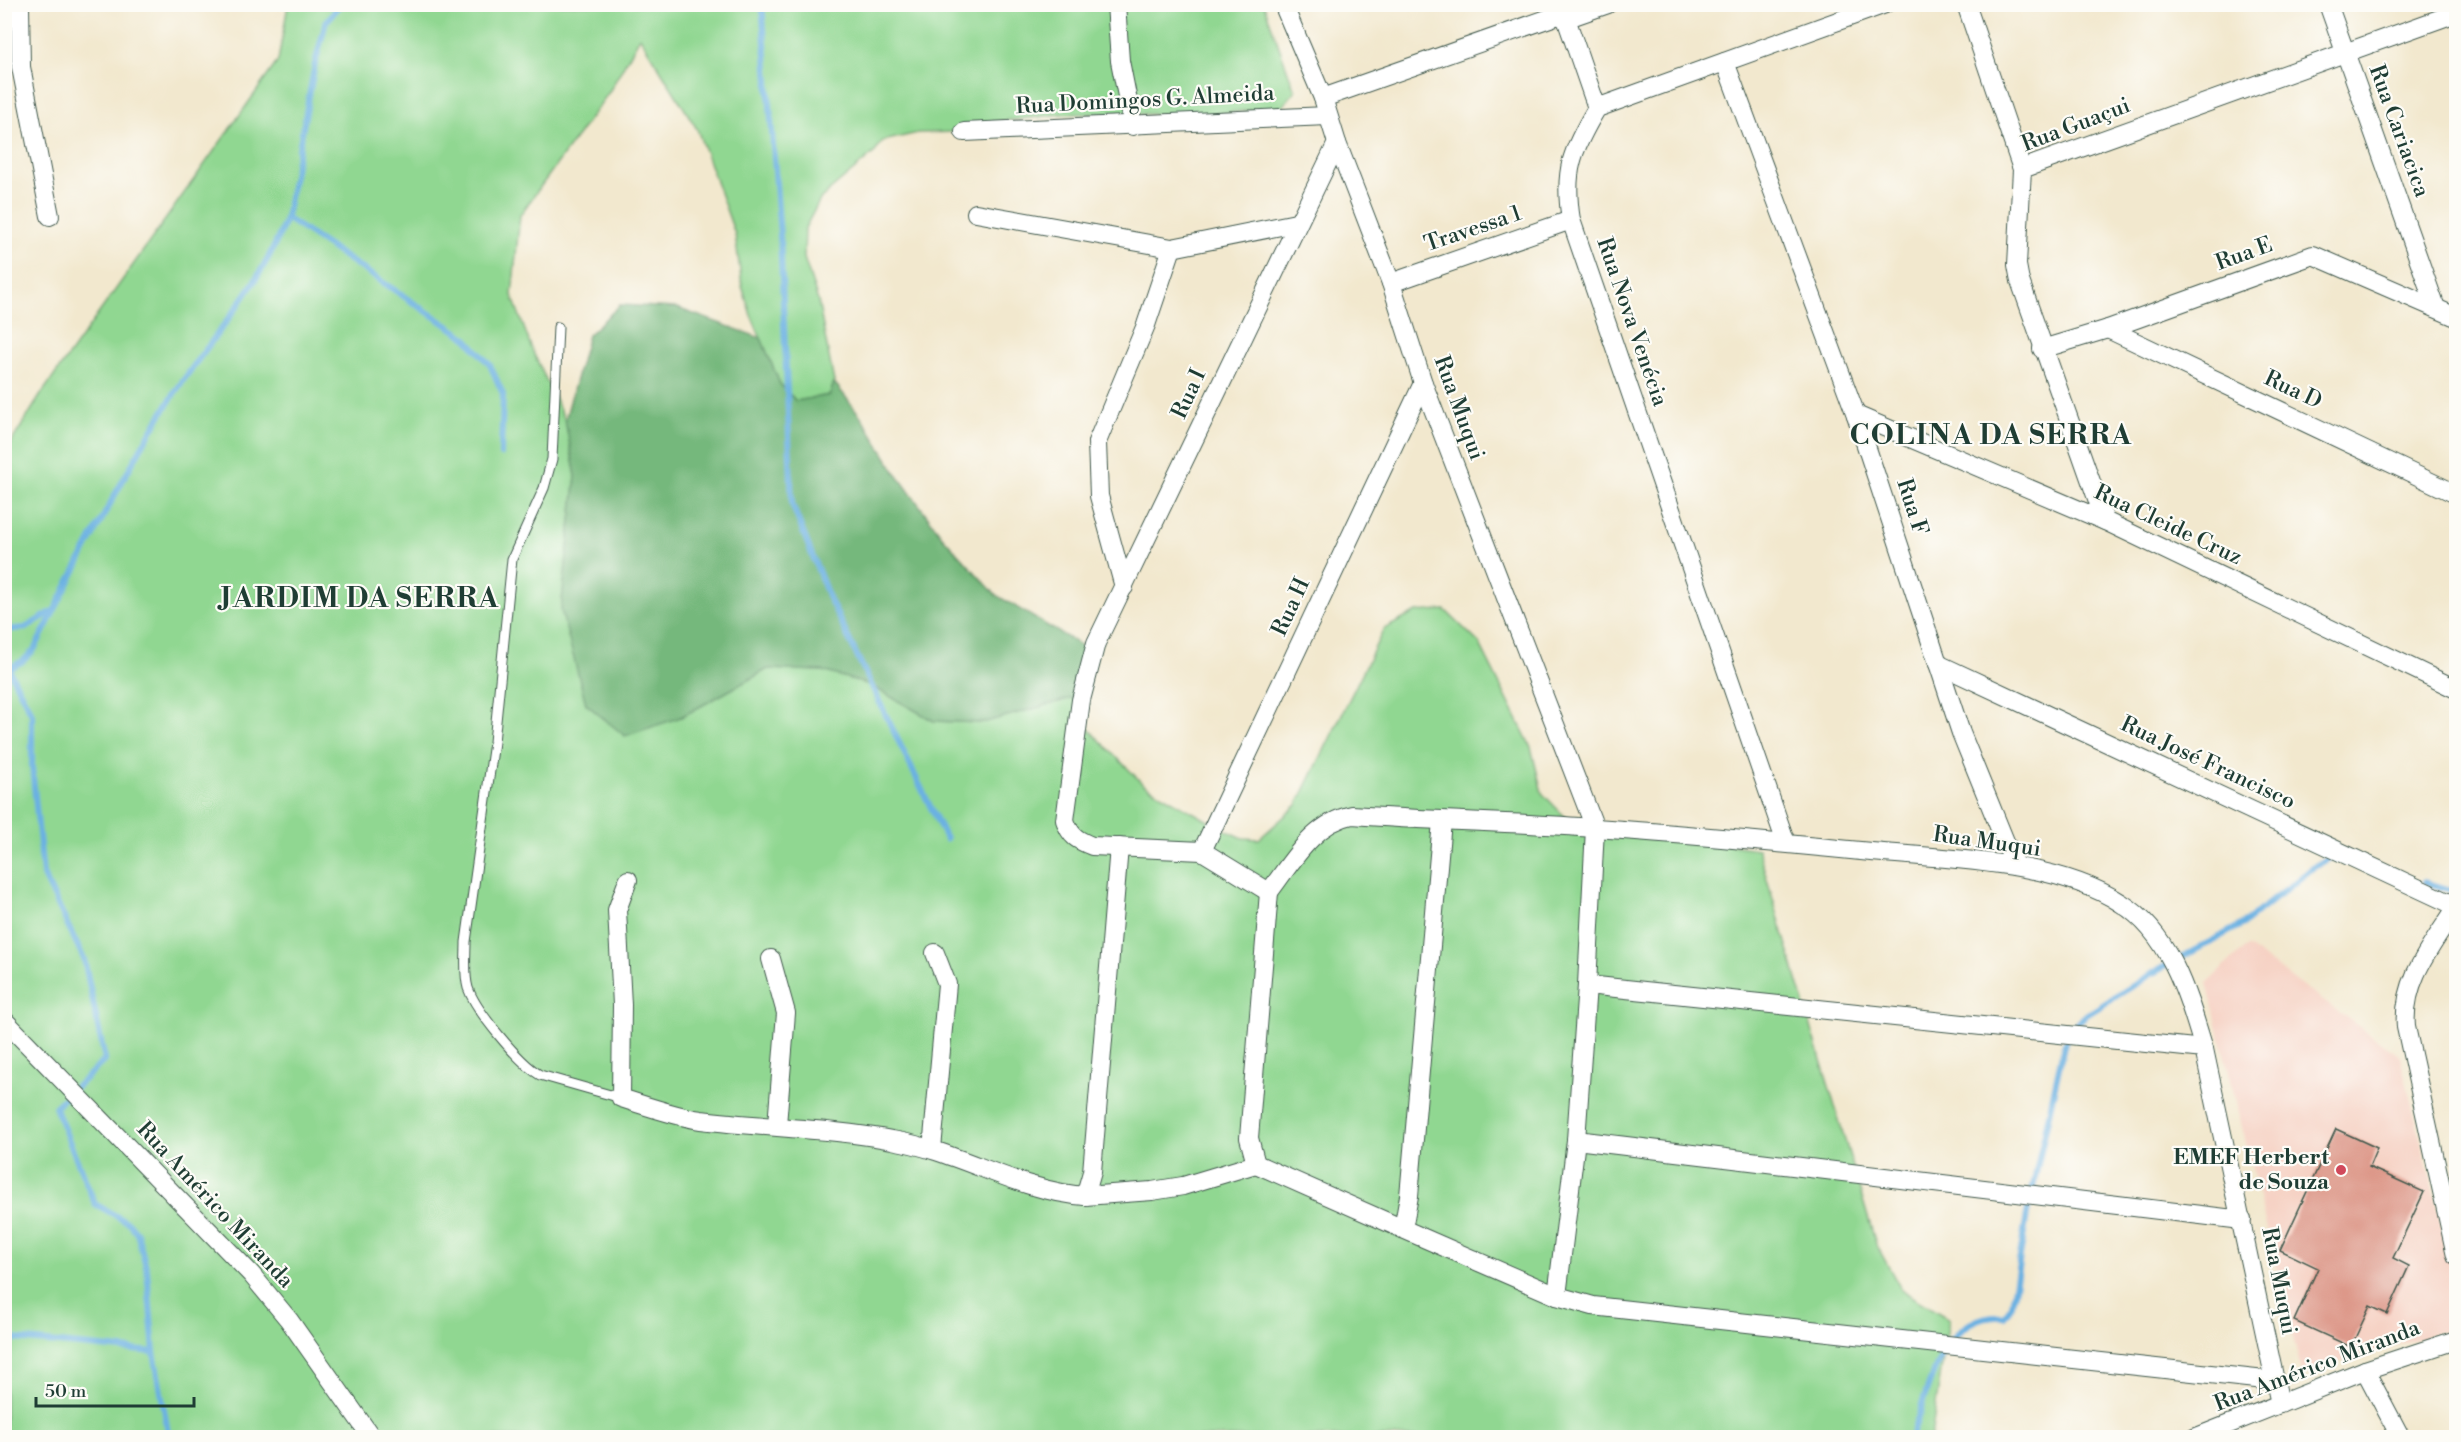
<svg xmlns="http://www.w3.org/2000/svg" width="2461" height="1442" viewBox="0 0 2461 1442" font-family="'Libre Bodoni',serif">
<rect width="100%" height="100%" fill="#fdfcf7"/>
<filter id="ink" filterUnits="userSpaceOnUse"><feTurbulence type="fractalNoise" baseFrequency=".0167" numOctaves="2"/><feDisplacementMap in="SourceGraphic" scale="12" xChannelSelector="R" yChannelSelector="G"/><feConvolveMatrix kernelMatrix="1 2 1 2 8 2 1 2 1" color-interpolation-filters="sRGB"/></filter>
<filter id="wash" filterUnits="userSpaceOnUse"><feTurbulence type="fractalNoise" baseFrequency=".008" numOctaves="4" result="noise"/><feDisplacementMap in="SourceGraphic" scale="24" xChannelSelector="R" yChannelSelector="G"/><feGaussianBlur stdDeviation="1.35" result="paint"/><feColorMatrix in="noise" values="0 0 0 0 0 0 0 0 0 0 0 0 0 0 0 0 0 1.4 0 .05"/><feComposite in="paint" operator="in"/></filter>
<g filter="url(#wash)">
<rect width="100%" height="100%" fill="#f2e8ce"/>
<path fill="#f6d2c4" d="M2247,946L2400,1056L2456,1284V1327L2302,1374L2207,983Z"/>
<path fill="#90d791" stroke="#588a62" stroke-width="1.5" d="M288,5H1264L1295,91L1282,107L1215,114H1063L985,123L958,132L918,133L883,141L875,152L821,198L805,228L804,258L818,301L834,382L830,395L796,401L780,384L751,315L742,286L735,234L697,129L640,37L609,92L520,215L512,295L533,352L565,420L576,476L561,610L681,717L768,669L823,671L870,685L934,721L982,723L1076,697L1089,729L1143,784L1217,826L1243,838L1259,839L1297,805L1384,629L1416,612L1445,610L1479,643L1531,747L1542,793L1569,821L1758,849L1876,1244L1902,1291L1949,1319L1931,1437H5L4,454L42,393L278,61Z"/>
<path fill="#74b87b" stroke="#4a7a58" stroke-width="1.5" d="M620,305L677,308L761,338L780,384L796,401L830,395L834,382L862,418L898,476L942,536L996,595L1087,649L1076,697L982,723L934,721L870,685L823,671L768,669L681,717L625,736L586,704L561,610L576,476L565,420L588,335Z"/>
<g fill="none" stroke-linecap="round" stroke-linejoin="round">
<g stroke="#6bb1e2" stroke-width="6">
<path d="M762,4L780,235L792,504L829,598L946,839"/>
<path d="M286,218L465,337L490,365L503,394L501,454"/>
<path d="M4,630L25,628L53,611"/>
<path d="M9,670L32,714V767L43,874L84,959L105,1060L55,1107L95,1204L129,1223L137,1233L147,1270L154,1352L169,1438"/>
<path d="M4,671L23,661L34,650C79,564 122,475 174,394C212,336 263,284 286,218L315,64L326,22L341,4"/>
<path d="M2425,882L2451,890L2456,887"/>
<path d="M4,1338L154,1352"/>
<path d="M1911,1438C1928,1392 1941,1312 2004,1316L2012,1305L2027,1214L2064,1045L2075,1025L2085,1016L2153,973L2243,924L2315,866L2337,854"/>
</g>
</g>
<g id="blocks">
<path fill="#dd9889" d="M2336,1129L2377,1148L2369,1167L2424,1192L2393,1258L2409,1266L2387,1314L2370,1306L2351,1347L2294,1321L2318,1268L2280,1250Z"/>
</g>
</g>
<g filter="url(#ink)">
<use href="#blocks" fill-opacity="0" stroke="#3f574b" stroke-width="1.5"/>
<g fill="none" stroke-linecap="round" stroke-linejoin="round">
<g stroke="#3f574b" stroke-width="11">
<path id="service" d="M558,327L552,459L544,488L512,559L494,742L466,942C466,956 464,974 468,988C476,1011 519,1063 540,1075L621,1098"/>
</g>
<g stroke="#3f574b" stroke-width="20">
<g id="minor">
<path d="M20,4L21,67L50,216"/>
<path d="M1116,4L1120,61L1133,126"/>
<path d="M1283,4L1323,98L1337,143L1391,283L1423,383L1595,828L1587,985L1576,1140L1557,1296L1593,1306L2274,1381"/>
<path d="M1561,4L1597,108"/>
<path d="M1966,4L2022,169L2017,265L2020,281L2105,521"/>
<path d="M2328,4L2436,308"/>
<path d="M1565,19L1608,4"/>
<path d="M1725,62L1856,415L1961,733L2015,866"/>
<path d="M1323,98L1564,13"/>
<path d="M964,132L1328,116"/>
<path d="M1337,143L1096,643L1081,700L1065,820C1070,836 1077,840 1092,846L1202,851L1269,892C1292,862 1313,823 1352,815C1433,821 1514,822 1595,828C1687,834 1779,843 1871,852C1948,859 2055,860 2121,903C2171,934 2188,996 2204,1049L2280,1404"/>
<path d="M2022,169L2456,13"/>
<path d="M976,213L1172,248L1296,223"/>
<path d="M1391,283L1571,220"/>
<path d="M2108,329L2456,494"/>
<path d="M2042,349L2108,329L2313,255L2456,317"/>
<path d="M1856,415L2105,521L2456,689"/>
<path d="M1124,587L1099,496L1097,442L1146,325L1172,248"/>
<path d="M1938,664L2456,906"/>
<path d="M1786,843L1571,220C1563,171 1572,150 1597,108L1885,4"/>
<path d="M1202,851L1423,383"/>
<path d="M628,880L617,910L622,1005L621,1098C647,1106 674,1116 701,1120C765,1128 829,1128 892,1140C959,1151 1017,1191 1085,1196L1092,1172L1119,847"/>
<path d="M1269,892L1249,1138L1256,1164L1403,1229L1409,1196L1442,821"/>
<path d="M2456,908C2432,946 2402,980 2406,1027L2456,1255"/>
<path d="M771,959L786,1013L777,1125"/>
<path d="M1587,985L2204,1049"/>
<path d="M4,1020L251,1274L289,1320L372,1438"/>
<path d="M1576,1140L2242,1220"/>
<path d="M932,1149L947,984L935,953"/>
<path d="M1085,1196L1152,1191L1183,1186L1256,1164"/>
<path d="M1403,1229L1557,1296"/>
<path d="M2365,1370L2401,1438"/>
<path d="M2194,1438L2365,1370L2456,1340"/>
</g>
</g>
<use href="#service" stroke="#fff" stroke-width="9"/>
<use href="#minor" stroke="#fff" stroke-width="18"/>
</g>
</g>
<circle fill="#d1495b" stroke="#fdfcf7" stroke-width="2" cx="2341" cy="1170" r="6"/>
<g text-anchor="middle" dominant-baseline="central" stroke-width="4.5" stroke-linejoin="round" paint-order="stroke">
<g font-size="22" fill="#1f3d34" stroke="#fdfcf7">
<text transform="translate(1145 100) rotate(-3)">Rua Domingos G. Almeida</text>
<text transform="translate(2076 125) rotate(-21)">Rua Guaçui</text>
<text transform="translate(2399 131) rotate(70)">Rua Cariacica</text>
<text transform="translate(1473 229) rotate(-19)">Travessa 1</text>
<text transform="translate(2244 254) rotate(-20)">Rua E</text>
<text transform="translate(1632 322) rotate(71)">Rua Nova Venécia</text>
<text transform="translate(2293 390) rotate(25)">Rua D</text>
<text transform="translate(1189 394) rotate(-65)">Rua I</text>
<text transform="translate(1459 408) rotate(70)">Rua Muqui</text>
<text transform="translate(1912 507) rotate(72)">Rua F</text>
<text transform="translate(2168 525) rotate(25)">Rua Cleide Cruz</text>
<text transform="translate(1291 607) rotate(-65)">Rua H</text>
<text transform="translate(2208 763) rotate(25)">Rua José Francisco</text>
<text transform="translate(1987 842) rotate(8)">Rua Muqui</text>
<text transform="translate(215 1205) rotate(47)">Rua Américo Miranda</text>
<text transform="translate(2279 1281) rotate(79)">Rua Muqui</text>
<text transform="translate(2317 1366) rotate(-21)">Rua Américo Miranda</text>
</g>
<g font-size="22" font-weight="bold" fill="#1f3d34" stroke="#fdfcf7" text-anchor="end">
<text x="2329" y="1157">EMEF Herbert<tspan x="2329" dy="25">de Souza</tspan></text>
</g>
<g font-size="28" font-weight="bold" letter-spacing="1.5" fill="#1f3d34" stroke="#fdfcf7">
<text x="1991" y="435">COLINA DA SERRA</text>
<text x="360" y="598">JARDIM DA SERRA</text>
</g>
</g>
<rect width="2461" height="1442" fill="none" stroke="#fdfcf7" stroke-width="24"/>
<path d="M36 1397v9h158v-9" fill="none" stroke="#1f3d34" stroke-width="3"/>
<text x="45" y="1397" font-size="18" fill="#1f3d34" stroke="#fdfcf7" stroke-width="4.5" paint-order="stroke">50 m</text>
</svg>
